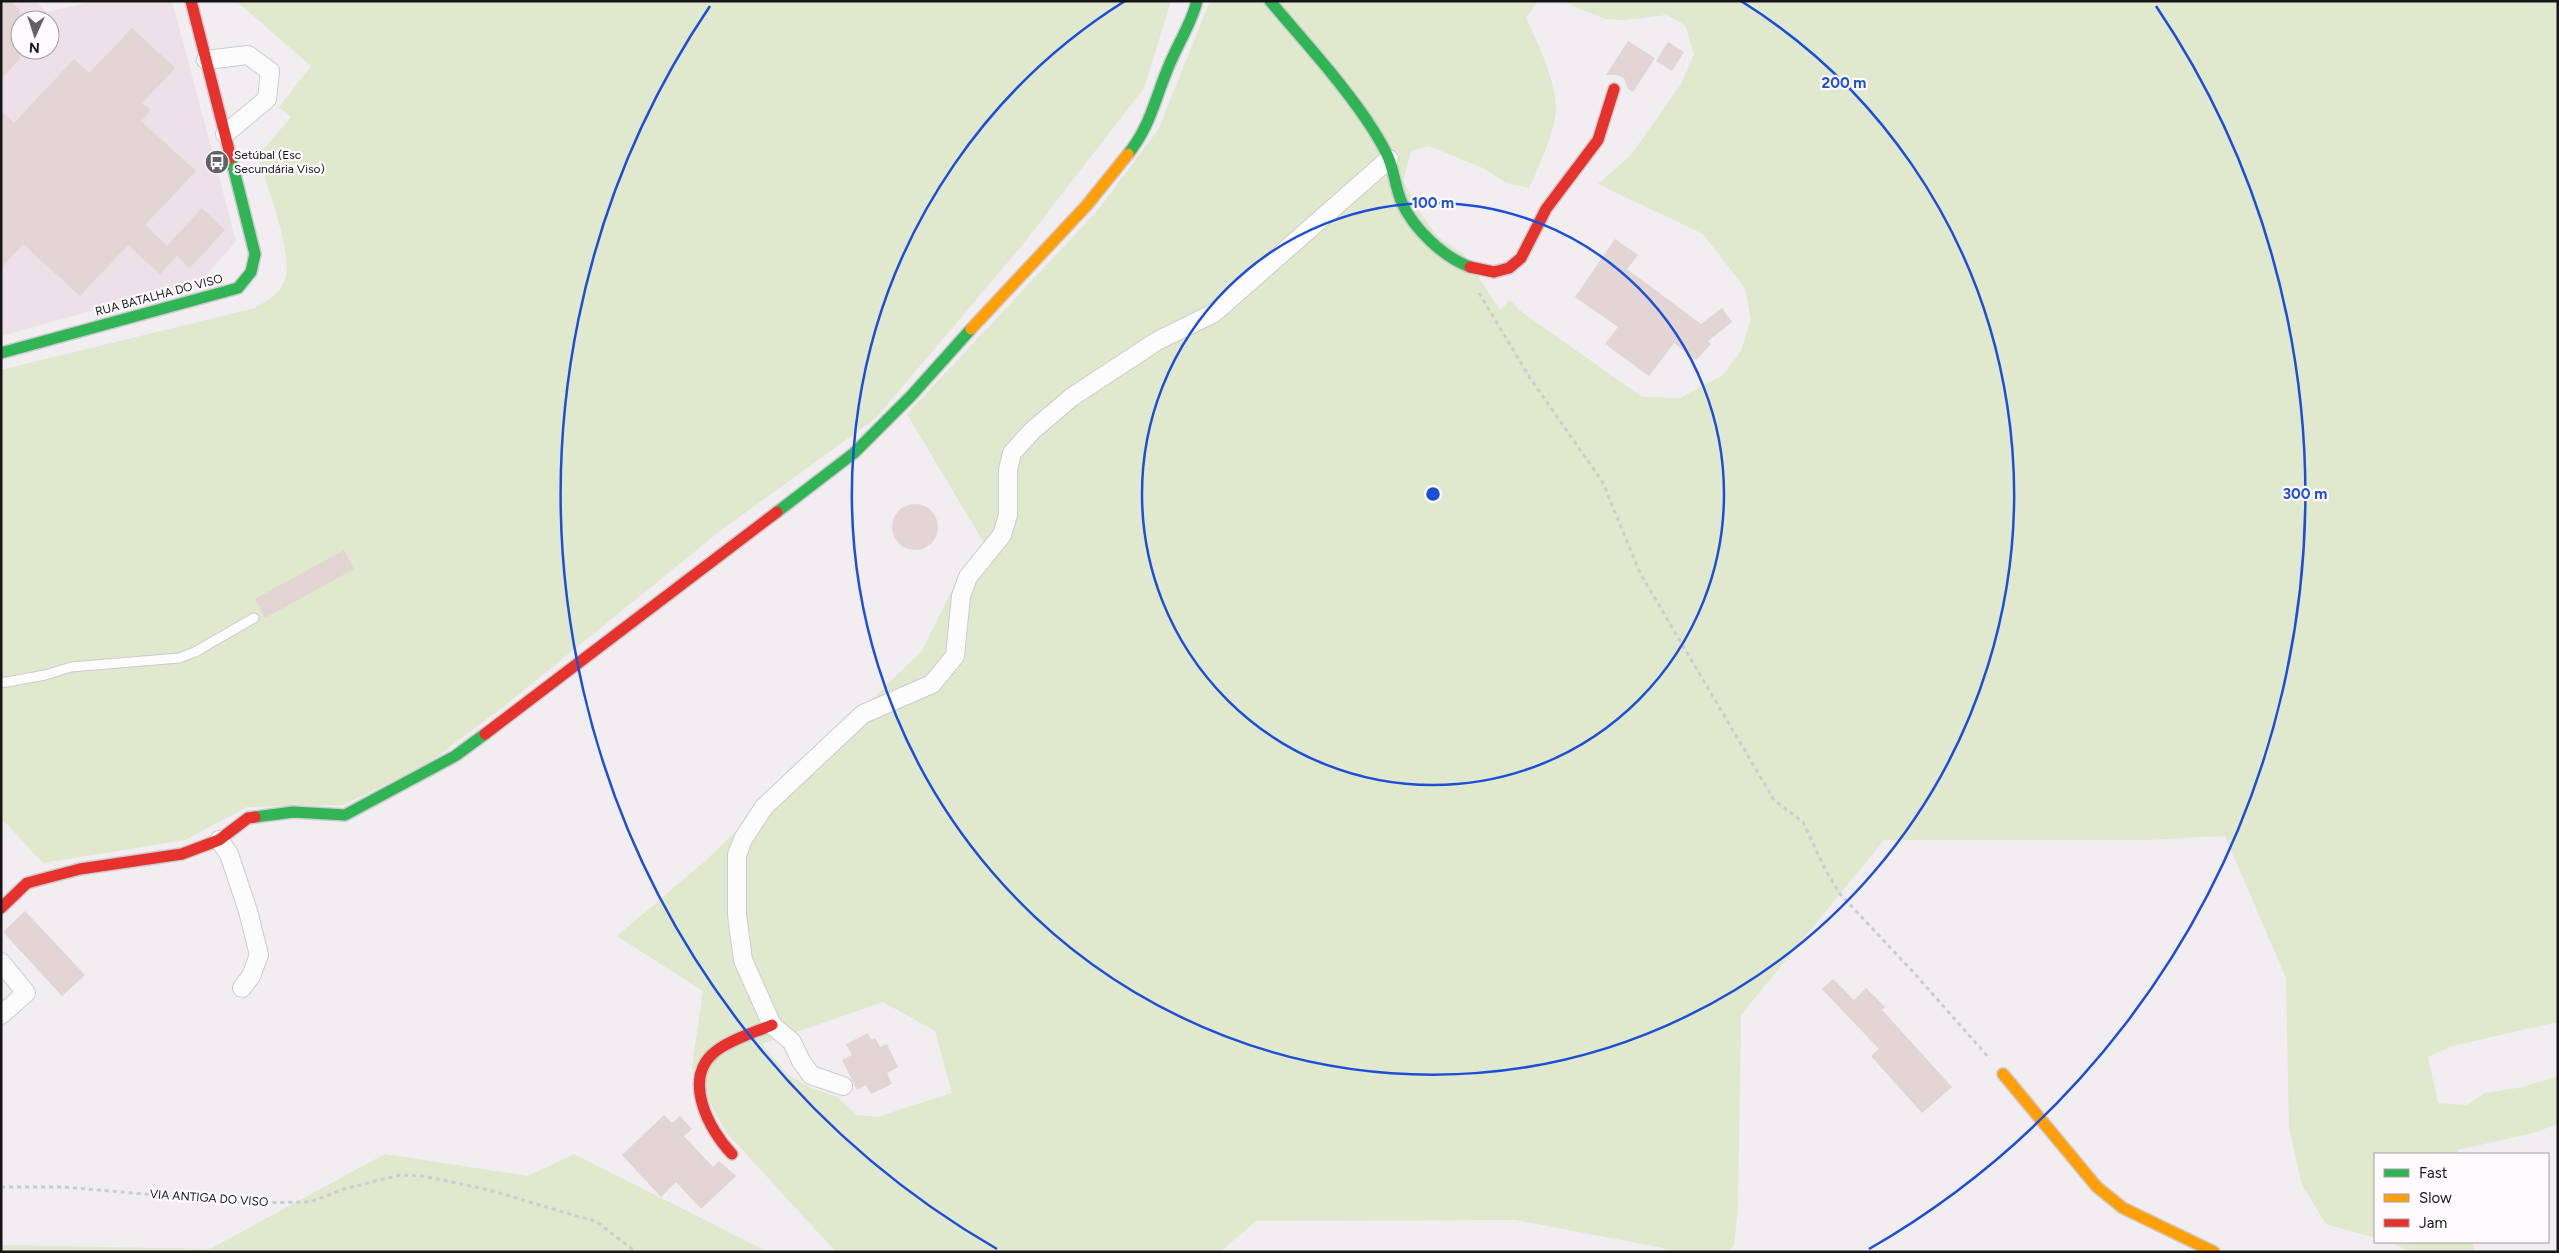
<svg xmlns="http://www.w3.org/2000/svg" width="2559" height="1253" viewBox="0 0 2559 1253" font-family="Figtree,sans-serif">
<rect width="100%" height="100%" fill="#f1edf1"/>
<path fill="#eee0e9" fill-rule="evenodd" d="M1,1H36L47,12L96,1H172L236,241L201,281L192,284L189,280L181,286L1,336ZM20,20H50V50H20Z"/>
<g fill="#e0e8ce" fill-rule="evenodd">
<path d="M236,1H1171L1144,88L1024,243L876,418L720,531L503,707L427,764L344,805L247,807L185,840L43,863L1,818V370L255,308C268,300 280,294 285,279C294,256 266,183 258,156L291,117L279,107L311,66Z"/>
<path d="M1210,1H1538L1526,18C1539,47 1554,75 1556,107C1557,126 1538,169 1529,188L1506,183L1485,169L1429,146L1411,151L1403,180L1419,211L1438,237L1463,253L1500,310L1510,300L1522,312L1642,397L1680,398L1723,375L1741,351L1751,319L1745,288L1703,234L1598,184L1631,155L1681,84L1694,54L1685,25L1666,15L1625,20L1605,19L1561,1H2558V1022L2452,1046L2428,1057L2438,1103L2467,1105L2485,1093L2523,1087L2558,1076V1124L2533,1133L2457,1150L2459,1154H2375V1238L2326,1224L2302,1185L2289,1128L2286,978L2225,836L2148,840H1884L1741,1015L1738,1206L1734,1246L1726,1252H1671L1663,1248L1516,1220L1256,1221L1220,1252H836L725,1131L692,1068L703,991L617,936L703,863L922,651L950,594L984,543L907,414L1098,210L1158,130ZM883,1002L935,1031L952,1093L877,1117L857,1115L837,1097L812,1088L788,1075L762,1044Z"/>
<path d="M385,1154L528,1176L574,1154L768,1252H1V1245L210,1249Z"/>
<path d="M2390,1242H2473L2474,1252H2411Z"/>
</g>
<g fill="#e2d5d4">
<path d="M1,1H10L20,10V59L1,79Z"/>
<path d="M132,28L175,68L142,103L151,110L141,121L196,171L145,225L167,246L202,208L225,230L190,268L177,256L160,274L128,245L80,296L23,244L1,268V111L14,123L74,59L89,73Z"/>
<path d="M1628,41L1655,58L1633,92L1628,89L1624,78L1617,75H1606Z"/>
<path d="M1668,42L1684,52L1672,71L1656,61Z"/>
<path d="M1615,239L1638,255L1627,269L1701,324L1722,308L1732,322L1708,341L1711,344L1696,360L1674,343L1649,376L1605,344L1618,327L1575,297Z"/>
<circle cx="915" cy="527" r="23"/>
<path d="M344,550L354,569L265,618L255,599Z"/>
<path d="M25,911L85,975L62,996L3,932Z"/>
<path d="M1833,979L1854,1000L1866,988L1885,1007L1882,1010L1952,1087L1922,1113L1871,1056L1879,1049L1822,989Z"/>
<path d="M868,1033L871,1040L875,1038L880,1047L887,1044L898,1067L887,1073L892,1084L871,1094L866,1085L857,1090L842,1060L852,1055L846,1044Z"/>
<path d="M664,1115L672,1123L680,1116L692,1129L684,1136L713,1167L719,1161L736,1176L701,1209L676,1182L661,1197L622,1155Z"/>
</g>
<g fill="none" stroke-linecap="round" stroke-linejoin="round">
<g stroke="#cecbce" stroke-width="11">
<path id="lane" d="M1,683L45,675L71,667L179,658L195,652L254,618"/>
</g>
<g stroke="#cecbce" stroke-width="20">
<g id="street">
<path d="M206,60L248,55L270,71L267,99L225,134"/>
<path d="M219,840L229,854L248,911L259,955L251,976L242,988"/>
<path d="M1,962L26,993L1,1015"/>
<path d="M843,1086L811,1075L801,1061L792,1042L772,1025L743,960L737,915V855L743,839L764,807L863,714L932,684L955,656L961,596L968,577L1002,535L1008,515V470L1012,453L1033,430L1072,397L1157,341L1214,313L1389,159"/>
</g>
</g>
<g stroke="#cecbce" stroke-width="14">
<g id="fast">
<path d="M1270,1C1303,40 1337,77 1366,119C1375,133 1385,147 1390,162C1395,176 1396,190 1402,203C1414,229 1443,257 1470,267"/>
<path d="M1128,154C1150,127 1155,99 1168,68C1177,45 1191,25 1197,1"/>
<path d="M1,353L238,288L251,272L255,254L231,158"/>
<path d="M777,512L854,453L911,396L971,329"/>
<path d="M255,817L293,812L345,815L455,756L485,734"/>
</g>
</g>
<g stroke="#cecbce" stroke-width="14">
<g id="slow">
<path d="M971,329L1087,205L1128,154"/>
<path d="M2003,1074L2097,1187L2123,1208L2214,1252"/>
</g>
</g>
<g stroke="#cecbce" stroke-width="14">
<g id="jam">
<path d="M191,1L231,158"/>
<path d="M1470,267L1494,272L1509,268L1521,258L1546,209L1598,140L1614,89"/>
<path d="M485,734L777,512"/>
<path d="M1,908L27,883L80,869L182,854L219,840L248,818L255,817"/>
<path d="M732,1154C709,1130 681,1078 716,1051C732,1039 753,1033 772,1025"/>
</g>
</g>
<g stroke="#cdcdcd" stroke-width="3" stroke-dasharray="4 4" stroke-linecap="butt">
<path d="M1479,293L1530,378L1602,481L1640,573L1774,800L1803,822L1826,871L1840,894L1915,974L1990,1059"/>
<path d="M1,1187H64L247,1203L310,1202L344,1189L400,1175L423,1176L489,1190L597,1222L636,1252"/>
</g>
<use href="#lane" stroke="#fdfcfd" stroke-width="9"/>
<use href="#street" stroke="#fdfcfd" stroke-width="18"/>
<use href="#fast" stroke="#30b455" stroke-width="11"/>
<use href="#slow" stroke="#ff9f0a" stroke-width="11"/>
<use href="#jam" stroke="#e5322d" stroke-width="11"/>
</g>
<g fill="none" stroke="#1d4ed8" stroke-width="2.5">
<circle cx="1433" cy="494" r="291"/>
<path d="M1741 1A581 581 0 1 1 1125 1"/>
<path d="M997 1249A872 872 0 0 1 710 6M2156 6A872 872 0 0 1 1869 1249"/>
</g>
<defs>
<g id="bus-disc" transform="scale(1.25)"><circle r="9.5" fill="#636163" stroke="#fefafe"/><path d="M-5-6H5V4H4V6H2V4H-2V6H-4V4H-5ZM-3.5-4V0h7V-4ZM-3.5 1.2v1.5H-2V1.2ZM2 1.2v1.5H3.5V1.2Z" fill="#fff"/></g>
</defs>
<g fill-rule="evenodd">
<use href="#bus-disc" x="217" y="162"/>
</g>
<g text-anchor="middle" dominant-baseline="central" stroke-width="4.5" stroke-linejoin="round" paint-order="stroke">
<g font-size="12" fill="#171517" stroke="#fefafe" text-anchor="start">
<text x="234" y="155">Setúbal (Esc<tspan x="234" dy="14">Secundária Viso)</tspan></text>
</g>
<g font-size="12" fill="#171517" stroke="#fefafe">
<text transform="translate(159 295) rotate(-15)">RUA BATALHA DO VISO</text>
<text transform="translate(209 1198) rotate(4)">VIA ANTIGA DO VISO</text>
</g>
</g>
<circle cx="1433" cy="494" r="8" fill="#1d4ed8" stroke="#fefafe" stroke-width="2.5"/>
<g font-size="15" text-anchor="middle" font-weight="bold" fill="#1d4ed8" stroke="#fefafe" stroke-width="4.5" stroke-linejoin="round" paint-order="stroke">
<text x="1844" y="88">200 m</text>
<text x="1433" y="208">100 m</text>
<text x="2305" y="499">300 m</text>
</g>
<rect width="2559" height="1253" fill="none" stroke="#171517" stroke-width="5"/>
<rect x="2374" y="1153" width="175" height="90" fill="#fefafe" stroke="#a29ea2"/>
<rect x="2384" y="1169" width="25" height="8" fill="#30b455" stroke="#a29ea2"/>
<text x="2419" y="1178" font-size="15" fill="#171517">Fast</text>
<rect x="2384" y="1194" width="25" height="8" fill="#ff9f0a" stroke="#a29ea2"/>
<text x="2419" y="1203" font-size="15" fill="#171517">Slow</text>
<rect x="2384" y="1219" width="25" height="8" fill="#e5322d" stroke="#a29ea2"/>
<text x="2419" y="1228" font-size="15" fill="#171517">Jam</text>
<g transform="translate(35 35) rotate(183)"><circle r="24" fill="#fefafe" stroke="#a29ea2"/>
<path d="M0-4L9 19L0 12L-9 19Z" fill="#636163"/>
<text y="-8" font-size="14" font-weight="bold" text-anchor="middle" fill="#171517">N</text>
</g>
</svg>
